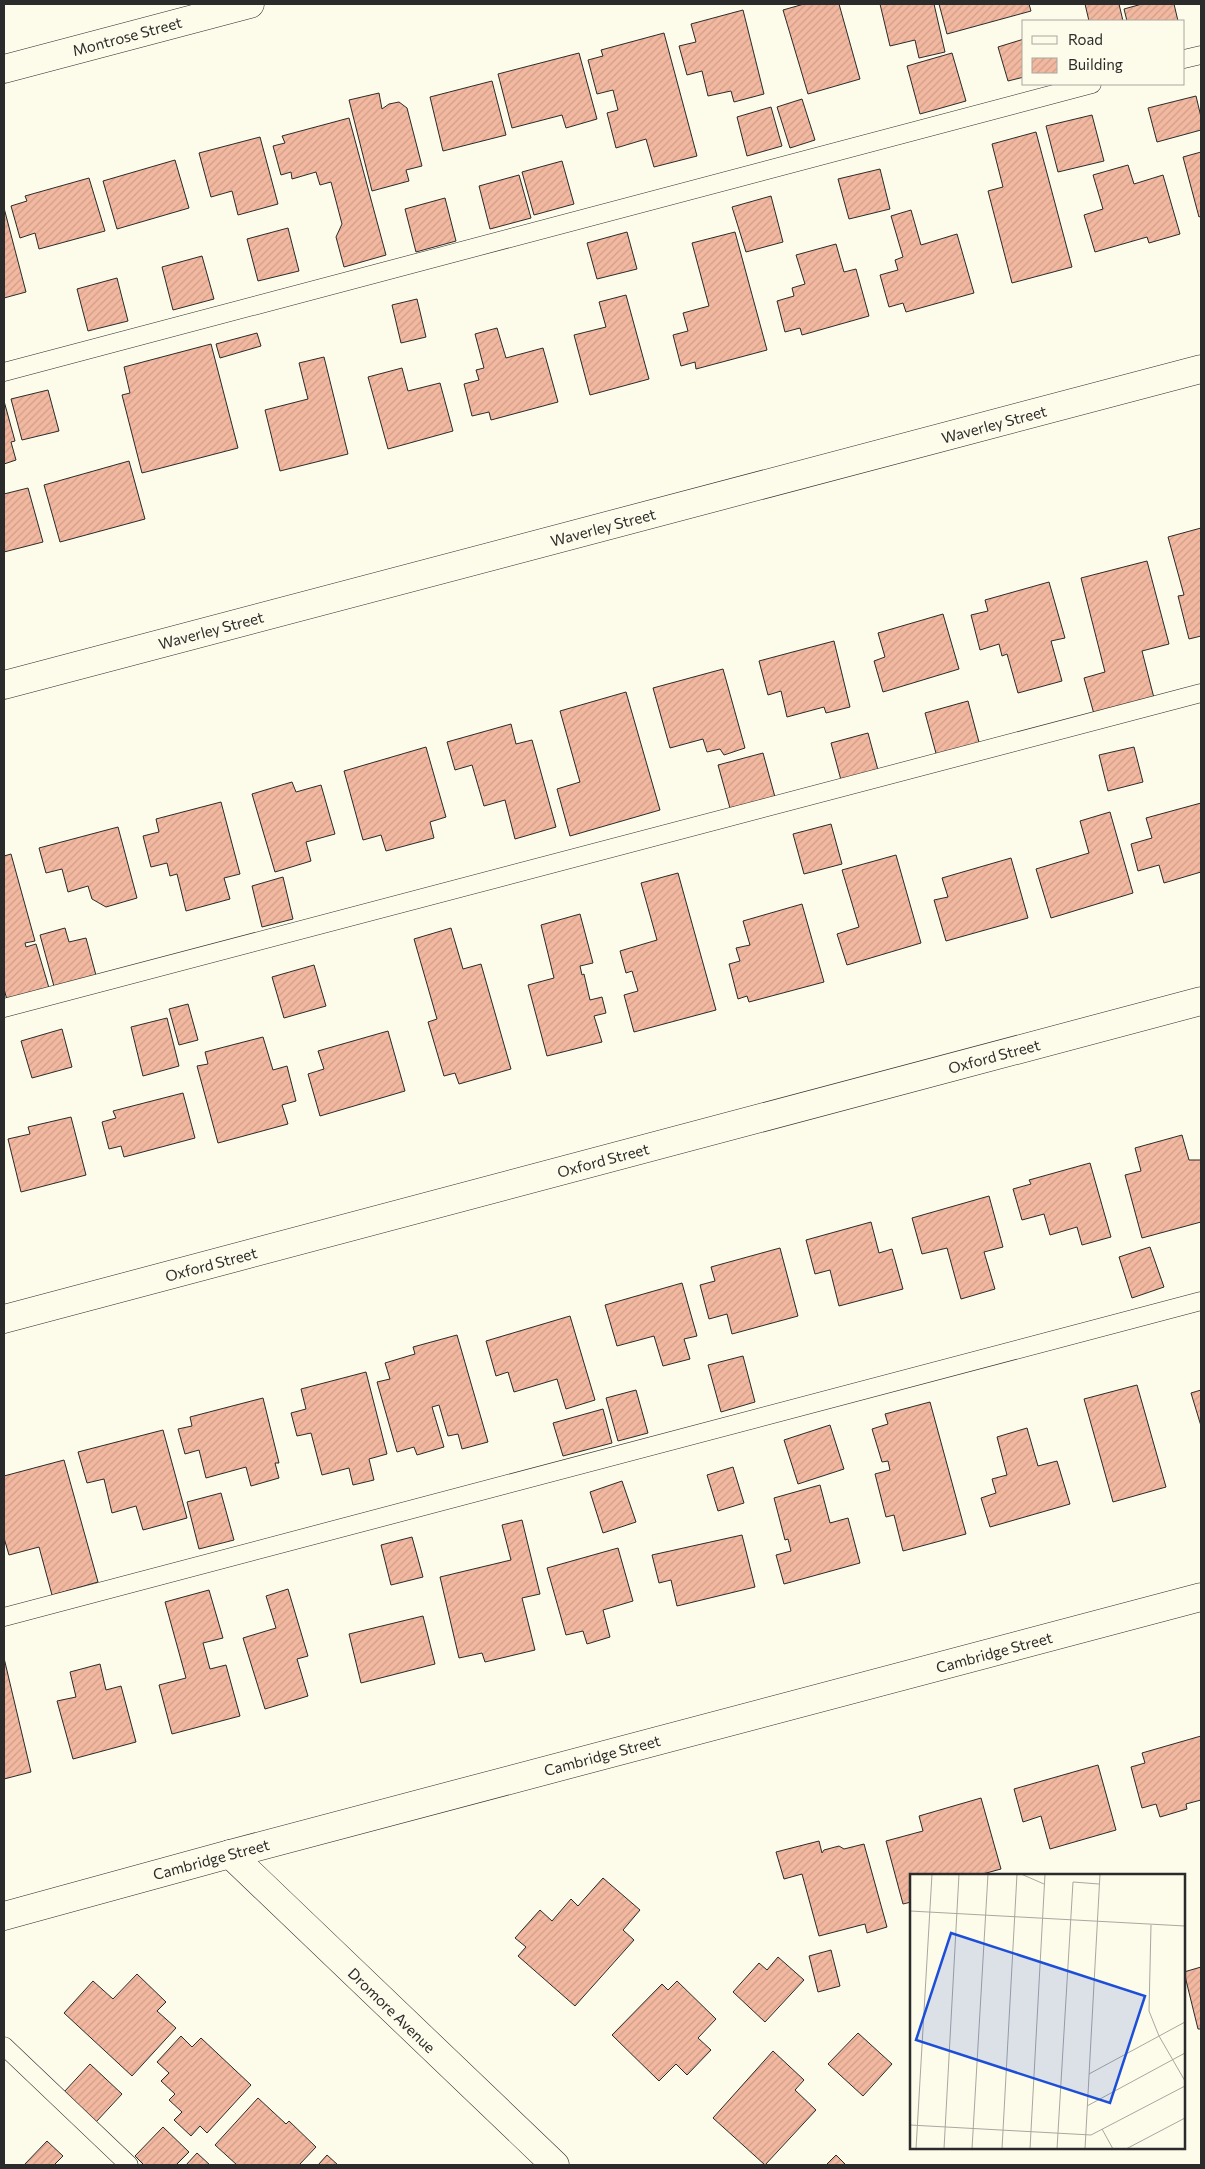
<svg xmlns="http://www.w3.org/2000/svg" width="1205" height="2169" viewBox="0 0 1205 2169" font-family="Commissioner,sans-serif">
<defs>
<pattern id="building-hatch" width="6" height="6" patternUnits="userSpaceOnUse" patternTransform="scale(1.25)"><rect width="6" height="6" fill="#f2b8a0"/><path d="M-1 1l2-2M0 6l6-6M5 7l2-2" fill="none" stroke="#d09e8a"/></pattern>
</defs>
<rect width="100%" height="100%" fill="#fdfbea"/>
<g fill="url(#building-hatch)" stroke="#2b2b2b">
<path d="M804,4H839L860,79L808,94L783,10Z"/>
<path d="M880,4H934L945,52L919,58L915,40L890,46Z"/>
<path d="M939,4H1029L1031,11L947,34Z"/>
<path d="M1085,4H1119L1123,21H1089Z"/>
<path d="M1142,4H1174L1178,21H1127L1124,9Z"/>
<path d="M743,10L764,94L734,102L731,91L708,96L702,71L687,75L679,46L696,42L691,24Z"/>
<path d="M664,33L697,156L654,167L646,139L616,148L607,113L618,110L613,90L597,94L588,60L603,56L601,50Z"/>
<path d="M1024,39V77L1008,81L998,47Z"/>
<path d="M579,53L597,119L566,128L562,115L512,128L498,74Z"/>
<path d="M952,53L966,101L920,114L907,66Z"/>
<path d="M492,81L506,135L443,151L430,97Z"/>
<path d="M379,93L382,109L389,104L399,102L407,108L422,166L406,170L409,181L372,191L349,100Z"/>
<path d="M1196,96L1201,117V130L1157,142L1148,108Z"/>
<path d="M802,99L815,140L790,148L777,107Z"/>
<path d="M771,107L782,146L747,156L737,117Z"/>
<path d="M1092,115L1104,161L1058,172L1046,126Z"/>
<path d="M349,118L386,255L344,267L336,237L342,224L331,182L320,185L316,172L292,179L291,172L281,175L273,146L285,143L282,136Z"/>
<path d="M1036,132L1072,267L1012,283L988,191L1003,187L992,144Z"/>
<path d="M260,137L278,204L238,215L232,191L211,197L199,153Z"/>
<path d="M1201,152V216L1199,217L1183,157Z"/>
<path d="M175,160L189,208L117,229L103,181Z"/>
<path d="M562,161L574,204L534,215L522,172Z"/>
<path d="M1128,165L1134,184L1163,175L1180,234L1149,243L1147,237L1095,252L1084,215L1103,209L1093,175Z"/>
<path d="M880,169L890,209L849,219L838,179Z"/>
<path d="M519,175L531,218L490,229L479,186Z"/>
<path d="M89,178L105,231L39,249L35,233L20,238L11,206L27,201L25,196Z"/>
<path d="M771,196L783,242L746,252L732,207Z"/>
<path d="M445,198L456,241L416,252L405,209Z"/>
<path d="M4,208L26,292L4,298Z"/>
<path d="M911,210L921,245L957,234L974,293L906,312L903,303L889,307L880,275L898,270L895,260L903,257L891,216Z"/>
<path d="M288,228L299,271L258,281L247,239Z"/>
<path d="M627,232L637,269L597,279L587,243Z"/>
<path d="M735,232L767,350L696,369L695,362L681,366L673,335L688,331L683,313L709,306L692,243Z"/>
<path d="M836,244L844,272L856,269L869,316L802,335L800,328L785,332L777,301L794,296L792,288L805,284L796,255Z"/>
<path d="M202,256L214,299L173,310L162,267Z"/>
<path d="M117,278L128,321L88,331L77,289Z"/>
<path d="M626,295L649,379L590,395L574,335L606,327L599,302Z"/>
<path d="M417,299L426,337L401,343L392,305Z"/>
<path d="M497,328L506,358L543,348L558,402L491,420L489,412L472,416L464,384L479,380L476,370L484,368L475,334Z"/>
<path d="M257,333L261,346L220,358L216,344Z"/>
<path d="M211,344L238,448L142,473L122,395L130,393L124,367Z"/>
<path d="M324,357L348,454L280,471L265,410L308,399L299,363Z"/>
<path d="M402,368L408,391L440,383L453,431L388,449L368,377Z"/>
<path d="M48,390L59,431L22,440L11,399Z"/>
<path d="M4,401L15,441L11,442L16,460L4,464Z"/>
<path d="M129,461L145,519L60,542L44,485Z"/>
<path d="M28,488L43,542L4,552V494Z"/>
<path d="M1201,528V636L1189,639L1178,596L1184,595L1168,537Z"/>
<path d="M1147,561L1169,644L1142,651L1154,698L1094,714L1084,678L1105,672L1081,578Z"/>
<path d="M1049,582L1065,638L1051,641L1062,681L1018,693L1007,654L1002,656L999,644L980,650L971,615L988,611L985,600Z"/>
<path d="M943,614L959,669L883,692L874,661L885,657L878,633Z"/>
<path d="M834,641L850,707L826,713L824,707L787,717L781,691L768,695L759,661Z"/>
<path d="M723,669L745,748L724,755L720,749L707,752L703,739L670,748L653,688Z"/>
<path d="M626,692L660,810L570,836L557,789L580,782L560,711Z"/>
<path d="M968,701L980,746L937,757L925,713Z"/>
<path d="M511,724L516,744L532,740L556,827L515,839L505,800L484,806L472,765L455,770L447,742Z"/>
<path d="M868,733L878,770L841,780L831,743Z"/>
<path d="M426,747L446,817L430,822L434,838L386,851L381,835L363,840L344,771Z"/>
<path d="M1134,747L1143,782L1108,791L1099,755Z"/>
<path d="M763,753L775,797L730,808L718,765Z"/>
<path d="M292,782L296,792L321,785L335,834L306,842L311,861L275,872L252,794Z"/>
<path d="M221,802L240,874L224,878L230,899L186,911L177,874L170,876L167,863L151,867L143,836L159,832L156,819Z"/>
<path d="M1201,803V872L1164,883L1159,865L1138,871L1131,844L1152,838L1146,818Z"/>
<path d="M1110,812L1133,893L1051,918L1036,869L1089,853L1080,821Z"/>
<path d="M831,824L842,864L804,874L793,834Z"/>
<path d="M118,827L137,898L106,907L92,899L88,886L68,892L62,869L46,873L39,848Z"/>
<path d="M11,854L35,941L25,943L26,947L36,944L49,988L7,1000L4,989V856Z"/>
<path d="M896,855L921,943L847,965L837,934L859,927L842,870Z"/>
<path d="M1011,858L1028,918L946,941L934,900L948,897L942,878Z"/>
<path d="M678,873L716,1010L634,1032L624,995L638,991L632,971L626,973L620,951L657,940L641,883Z"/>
<path d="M283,877L293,919L262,927L252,886Z"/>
<path d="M802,904L824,982L749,1002L747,996L738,999L729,964L740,961L736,948L750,945L743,921Z"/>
<path d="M580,914L593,963L580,966L582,975L584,974L590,1000L602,997L606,1013L594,1016L602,1042L547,1056L528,985L554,978L541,925Z"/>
<path d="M65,928L69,942L86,938L97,979L55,990L40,935Z"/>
<path d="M451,928L463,969L481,964L511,1069L459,1084L455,1073L444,1076L428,1022L437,1019L414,939Z"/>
<path d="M314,965L326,1006L284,1018L272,977Z"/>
<path d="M188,1004L198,1040L179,1045L169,1009Z"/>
<path d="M167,1018L179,1066L143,1076L131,1027Z"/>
<path d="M62,1029L72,1067L32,1078L21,1041Z"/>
<path d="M388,1031L405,1091L320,1116L308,1074L324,1069L318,1051Z"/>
<path d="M263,1037L273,1070L287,1066L296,1101L282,1105L288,1124L218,1143L197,1066L208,1064L205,1052Z"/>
<path d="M183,1093L195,1138L124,1157L121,1146L109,1149L102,1122L116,1118L113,1111Z"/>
<path d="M71,1117L86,1175L21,1192L8,1139L30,1134L28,1127Z"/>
<path d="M1182,1135L1189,1160H1201V1222L1142,1238L1125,1175L1141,1171L1135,1148Z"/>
<path d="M1090,1163L1111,1237L1082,1245L1077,1227L1050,1235L1044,1214L1022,1220L1013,1189L1031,1184L1029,1180Z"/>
<path d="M989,1196L1003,1247L984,1252L995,1289L961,1299L947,1248L922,1254L912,1218Z"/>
<path d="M871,1222L879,1253L892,1249L903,1289L839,1306L830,1270L815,1274L806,1240Z"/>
<path d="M1150,1247L1164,1287L1132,1298L1119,1257Z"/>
<path d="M780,1248L798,1316L732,1334L727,1314L709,1319L700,1285L715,1281L711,1267Z"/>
<path d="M682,1283L697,1336L684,1339L690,1359L663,1366L654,1336L617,1346L605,1305Z"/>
<path d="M570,1316L595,1400L566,1409L557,1379L514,1392L508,1372L496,1376L486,1341Z"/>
<path d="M457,1335L488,1442L462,1449L458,1434L448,1436L439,1405L432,1407L444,1447L417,1455L414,1447L397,1452L377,1382L390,1379L385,1363L415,1354L413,1347Z"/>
<path d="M743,1356L755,1402L721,1412L708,1365Z"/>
<path d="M366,1372L387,1454L369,1459L374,1480L353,1485L349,1468L322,1475L311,1433L297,1436L291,1413L306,1409L301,1389Z"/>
<path d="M1137,1385L1166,1487L1113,1502L1084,1399Z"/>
<path d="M636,1390L648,1433L618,1441L606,1398Z"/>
<path d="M1201,1390V1426L1191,1393Z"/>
<path d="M263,1398L279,1463H275L279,1478L251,1486L246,1467L206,1478L199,1450L185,1454L178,1429L192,1426L190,1417Z"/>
<path d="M930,1402L966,1534L903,1551L894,1515L886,1517L875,1474L890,1470L888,1461L882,1462L872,1429L888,1424L885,1414Z"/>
<path d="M603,1409L612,1443L563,1456L553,1423Z"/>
<path d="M830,1425L844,1469L798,1484L784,1440Z"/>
<path d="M1027,1428L1038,1466L1057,1461L1070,1504L990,1527L981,1498L996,1493L992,1479L1007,1475L997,1437Z"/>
<path d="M163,1430L187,1518L143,1530L136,1506L112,1513L104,1479L87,1483L78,1452Z"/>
<path d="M64,1460L98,1582L52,1595L39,1547L9,1555L4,1538V1476Z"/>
<path d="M733,1467L744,1503L718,1511L707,1475Z"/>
<path d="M622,1481L636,1522L603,1533L590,1492Z"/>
<path d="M820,1485L830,1523L848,1518L860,1563L784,1584L776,1555L791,1551L788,1539L785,1540L774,1498Z"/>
<path d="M221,1493L234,1540L199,1549L187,1502Z"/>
<path d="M522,1520L540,1594L522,1598L535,1650L485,1662L482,1653L459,1658L440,1577L511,1560L502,1525Z"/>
<path d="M742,1535L755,1587L677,1606L671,1580L659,1583L652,1555Z"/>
<path d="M412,1537L423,1577L391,1585L381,1545Z"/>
<path d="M618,1548L633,1601L603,1610L610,1637L587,1644L583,1631L566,1635L547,1568Z"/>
<path d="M288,1589L308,1656L297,1659L308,1696L265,1709L243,1638L276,1628L266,1596Z"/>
<path d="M209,1590L223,1638L203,1643L210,1669L226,1665L240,1716L172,1734L159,1685L186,1678L165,1602Z"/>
<path d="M423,1616L435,1664L361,1683L349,1634Z"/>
<path d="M4,1658L31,1772L4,1779Z"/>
<path d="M100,1664L106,1690L121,1686L136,1742L73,1759L57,1701L76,1697L70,1672Z"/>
<path d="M1201,1736V1800L1186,1804L1187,1809L1160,1817L1156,1804L1142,1808L1131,1767L1145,1763L1142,1753Z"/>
<path d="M1098,1765L1116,1830L1050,1849L1041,1816L1023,1822L1014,1789Z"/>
<path d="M981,1798L1001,1869L979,1875H911V1902L903,1904L886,1841L923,1831L919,1816Z"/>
<path d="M819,1841L822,1853L824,1850L839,1846L844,1849L864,1844L887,1927L867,1933L865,1924L819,1936L802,1874L784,1879L776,1852Z"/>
<path d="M603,1878L640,1910L623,1930L634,1940L575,2006L518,1956L526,1947L515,1938L540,1910L552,1921L571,1899L578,1906Z"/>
<path d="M831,1950L840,1986L818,1992L809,1956Z"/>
<path d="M778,1957L804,1980L765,2022L733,1992L759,1963L767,1970Z"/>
<path d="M1201,1967V2029H1198L1184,1972Z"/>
<path d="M137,1974L166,2002L157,2011L176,2028L132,2076L64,2013L93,1981L113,1999Z"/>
<path d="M677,1981L716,2019L698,2038L711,2050L687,2075L676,2064L659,2081L612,2035L662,1984L668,1990Z"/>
<path d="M858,2033L892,2064L863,2096L828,2064Z"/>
<path d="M181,2036L192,2047L201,2038L251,2085L207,2133L200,2126L191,2136L174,2120L182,2112L169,2100L175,2094L161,2081L169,2073L157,2062Z"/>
<path d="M773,2051L804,2080L795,2090L816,2110L765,2165L713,2118Z"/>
<path d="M90,2064L122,2094L96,2122L64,2092Z"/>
<path d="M258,2098L286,2124L289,2121L316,2147L299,2165H237L215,2145Z"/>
<path d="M163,2127L189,2152L176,2165H144L135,2156Z"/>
<path d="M47,2141L63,2156L54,2165H24Z"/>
<path d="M197,2153L210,2165H186Z"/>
<path d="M327,2155L338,2165H318Z"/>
<path d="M836,2155L846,2165H826Z"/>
</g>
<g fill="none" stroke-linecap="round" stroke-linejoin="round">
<g stroke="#2b2b2b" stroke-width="19">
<g id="lane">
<path d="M1184,59L1201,55"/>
<path d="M4,372L1092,84"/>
<path d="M4,1008L1201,693"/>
<path d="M4,1617L1201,1301"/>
<path d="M4,2046L129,2165"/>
</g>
</g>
<g stroke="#2b2b2b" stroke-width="29">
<g id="street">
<path d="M4,69L250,4"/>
<path d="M4,685L1201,369"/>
<path d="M4,1319L1201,1001"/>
<path d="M230,1854L555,2165"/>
<path d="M4,1916L230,1854L1201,1597"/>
</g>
</g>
<use href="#lane" stroke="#fdfbea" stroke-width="18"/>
<use href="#street" stroke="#fdfbea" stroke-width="28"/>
</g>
<g text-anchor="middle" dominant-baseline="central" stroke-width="4" stroke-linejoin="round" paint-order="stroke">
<g font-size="15" fill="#2b2b2b" stroke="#fdfbea">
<text transform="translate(127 36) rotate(-15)">Montrose Street</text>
<text transform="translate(994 424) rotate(-15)">Waverley Street</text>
<text transform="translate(603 527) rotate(-15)">Waverley Street</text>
<text transform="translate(211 630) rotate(-15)">Waverley Street</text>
<text transform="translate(994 1056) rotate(-15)">Oxford Street</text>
<text transform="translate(603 1160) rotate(-15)">Oxford Street</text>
<text transform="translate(211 1264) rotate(-15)">Oxford Street</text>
<text transform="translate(994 1652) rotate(-15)">Cambridge Street</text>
<text transform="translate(602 1755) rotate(-15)">Cambridge Street</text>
<text transform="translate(211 1859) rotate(-15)">Cambridge Street</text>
<text transform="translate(392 2010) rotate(44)">Dromore Avenue</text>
</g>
</g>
<g transform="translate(910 1874)">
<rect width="275" height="275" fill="#fdfbea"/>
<path fill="none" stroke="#a9a89e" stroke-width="1" d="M111,0L134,10M0,37L275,52M241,51L239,137L249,162L275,207M179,200L275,148M177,232L275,179M0,251L181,261L275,212M192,255L203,275M6,275L22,0M34,275L49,0M62,275L78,0M92,275L107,0M120,275L135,0M147,275L163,8L189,10M175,275L190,0M216,275L275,244"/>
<path fill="#1d4ed8" fill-opacity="0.15" stroke="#1d4ed8" stroke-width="2.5" d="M41,59L235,122L200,229L6,166Z"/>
<rect width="275" height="275" fill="none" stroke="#2b2b2b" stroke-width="2.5"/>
</g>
<rect width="1205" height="2169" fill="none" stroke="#2b2b2b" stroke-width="10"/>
<rect x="1022" y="20" width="162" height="65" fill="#fdfbea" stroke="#a9a89e"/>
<rect x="1032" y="36" width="25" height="8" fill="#fdfbea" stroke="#a9a89e"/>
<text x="1068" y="45" font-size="15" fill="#2b2b2b">Road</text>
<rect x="1032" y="58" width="25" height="15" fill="url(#building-hatch)" stroke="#a9a89e"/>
<text x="1068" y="70" font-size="15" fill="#2b2b2b">Building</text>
</svg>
